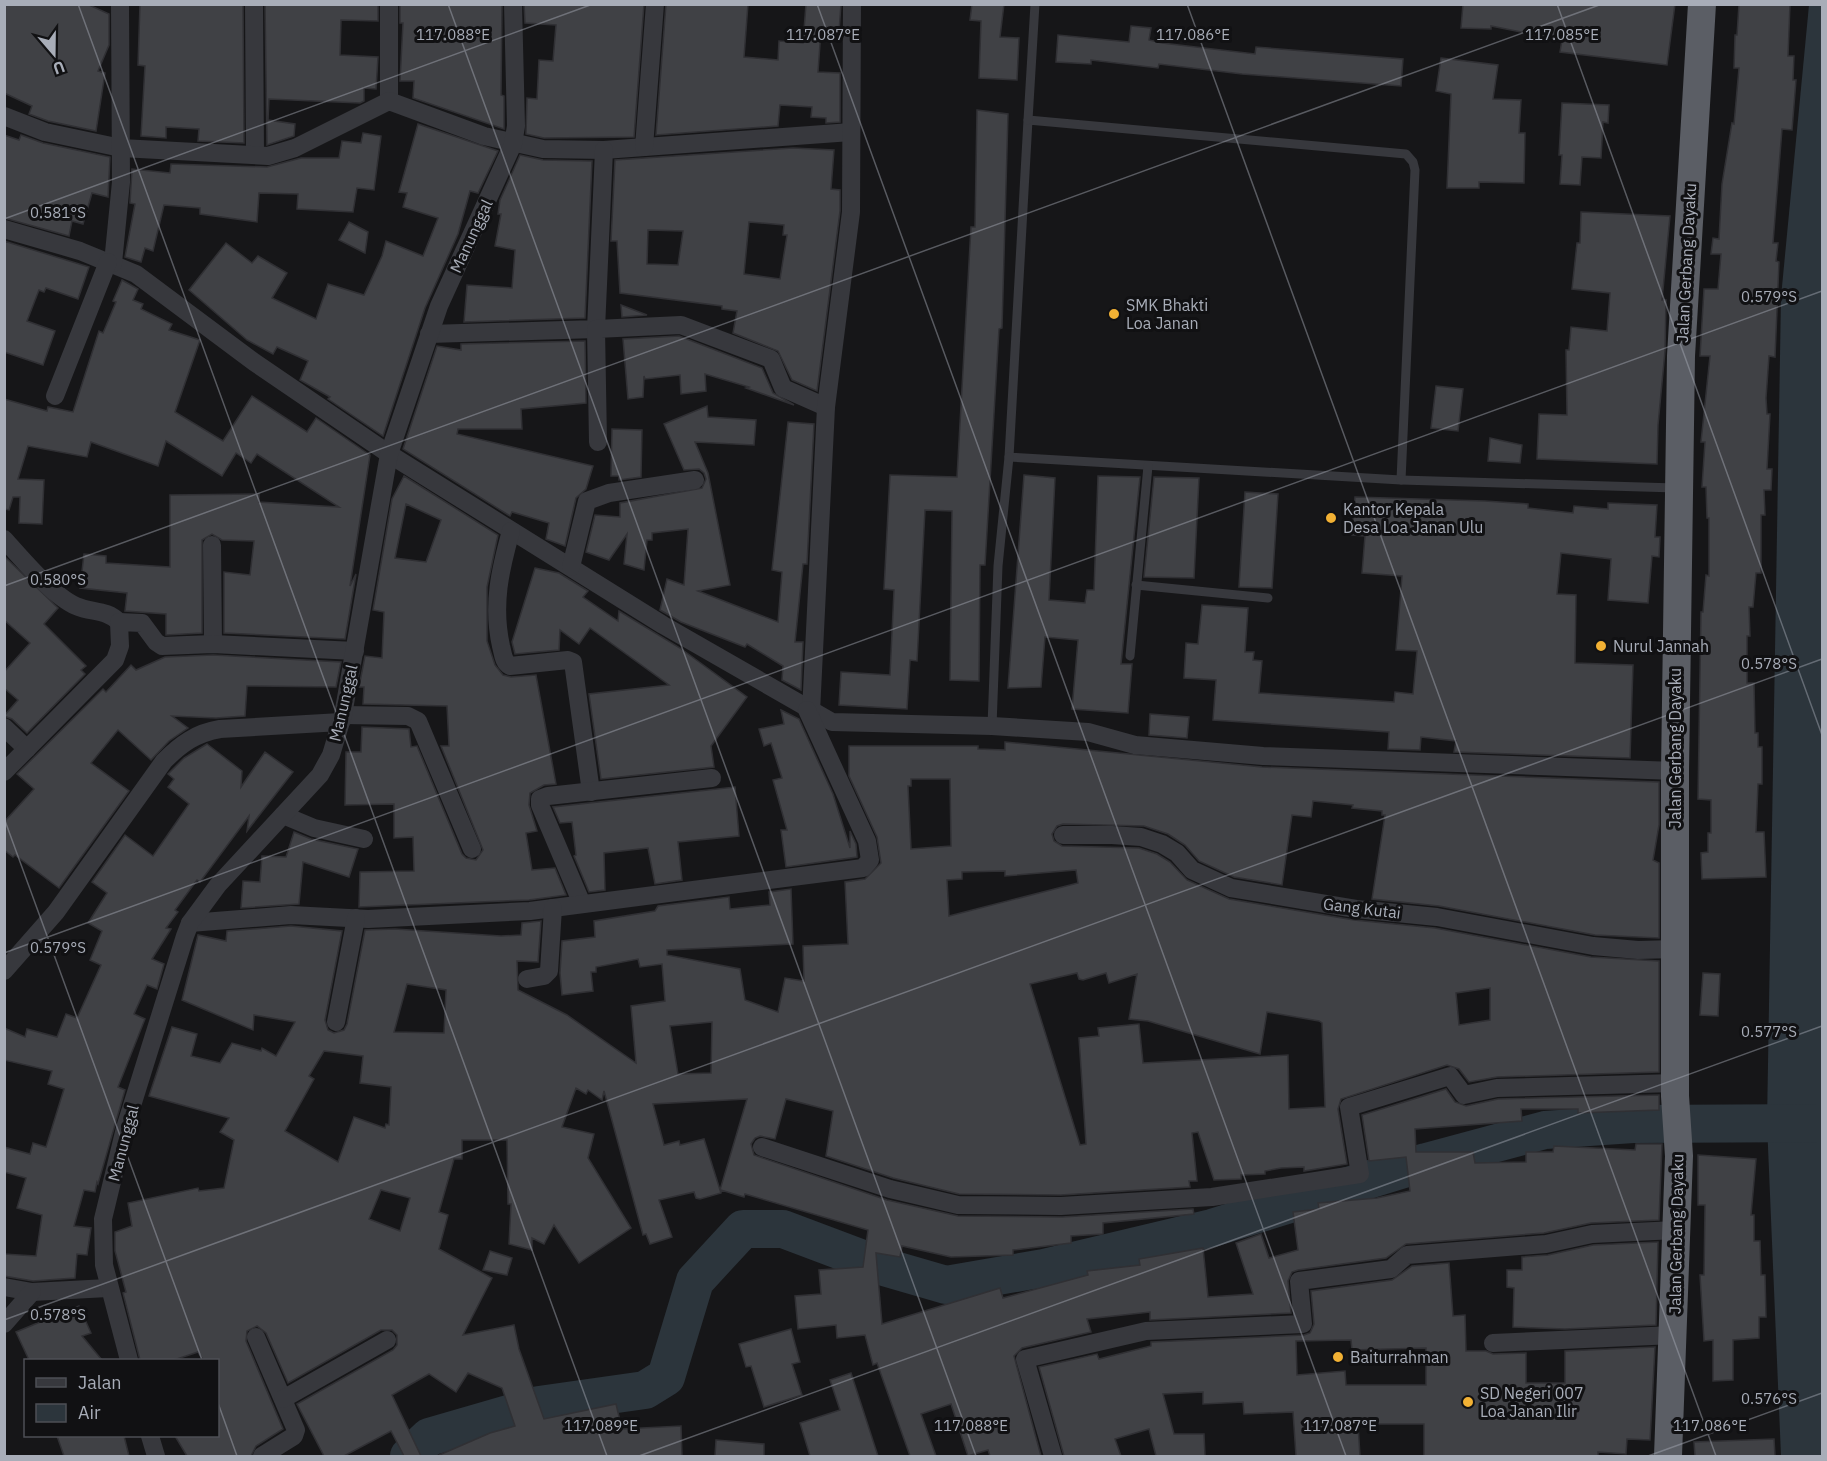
<svg xmlns="http://www.w3.org/2000/svg" width="1827" height="1461" viewBox="0 0 1827 1461" font-family="'IBM Plex Sans',sans-serif">
<rect width="100%" height="100%" fill="#161618"/>
<path fill="#2c353c" d="M1822,4V1456H1781L1767,1123L1781,297L1809,5Z"/>
<g fill="none" stroke-linecap="round" stroke-linejoin="round">
<path stroke="#2c353c" stroke-width="38" d="M409,1456L429,1437L539,1405L645,1390L666,1377L695,1281L743,1229H783L884,1267L946,1285L1044,1268L1212,1228L1426,1162L1545,1130L1633,1124L1822,1123"/>
</g>
<g fill="#404145" stroke="#303034" stroke-width="1.5" fill-rule="evenodd">
<path d="M4,4H87L109,14V45L98,71L105,73L96,131L48,121L29,114L32,106L4,93Z"/>
<path d="M140,4H243L244,143L198,141L199,129L166,127V138L141,136L145,66L138,65Z"/>
<path d="M265,4H378V21L341,20L340,55L378,57L376,89L364,88V101L360,103L269,99L268,120L295,124L294,136L267,145Z"/>
<path d="M400,4H502L501,95L504,96V129L413,98L414,81H400L403,23H400Z"/>
<path d="M524,4H644L634,137L544,138L526,134L527,98L537,99L539,60L553,61L556,25L525,23Z"/>
<path d="M666,4H748L744,57L778,60L779,41L803,43L806,4H841L839,32L821,30L818,72L840,73V122L826,123V118L811,117L812,107L780,105L778,126L656,135Z"/>
<path d="M972,4H1004L1000,37L1019,38L1017,80L979,78L981,21L970,20Z"/>
<path d="M1463,4H1675L1667,65L1560,52L1562,40L1491,26V29L1461,28Z"/>
<path d="M1739,4H1790L1788,56H1794L1793,80H1796L1792,130L1782,129L1773,243H1778L1776,261L1779,262L1775,357L1769,356L1766,398L1767,414H1770L1767,469H1772L1771,490H1764L1765,515H1761V573H1756L1753,607H1749L1750,636H1747V683H1754L1755,733H1758V747H1762V784H1758L1756,832H1764L1766,877L1702,879L1701,853L1708,852V833H1711V800L1698,799L1701,612H1703L1706,575L1709,576V518H1707L1706,487H1702L1705,442H1701L1710,356H1700L1704,289H1718L1721,254H1711L1713,238L1719,239L1722,184L1732,123L1734,124L1739,68H1734L1735,35H1737Z"/>
<path d="M1131,26L1151,28L1149,40L1162,43L1255,54L1256,47L1403,59L1401,86L1242,74L1159,64L1158,68L1091,60V64L1056,62L1058,35L1129,42Z"/>
<path d="M1441,58L1498,65L1493,99L1521,100L1519,133H1525L1524,183L1479,182V188H1447L1451,94L1436,91Z"/>
<path d="M1562,103L1609,105L1608,123L1603,122L1601,158L1582,157L1580,185L1560,184L1562,155H1559Z"/>
<path d="M977,110L1008,114L1002,328L999,329L985,565H980L979,681L950,680L952,511L925,510L917,661L910,660L907,709L839,705L841,672L890,675L894,590L884,589L890,475L957,477L971,227H975Z"/>
<path d="M418,124L498,151L478,193L470,191L458,234L425,308L383,436L328,399L330,397L300,380L308,361L277,347L273,354L247,340L189,290L226,243L252,263L258,256L287,273L272,298L316,319L328,284L364,295L382,256L386,241L423,256L438,218L403,207L407,193L399,192Z"/>
<path d="M363,133L381,136L374,190L357,188L353,212L297,209L298,194L259,193L257,222L200,214V208L164,205L153,251L145,248L141,262L125,257L135,204L130,203L132,169L170,173L171,164L267,167L301,158H339L342,141L361,143Z"/>
<path d="M4,135L19,140L21,135L43,143L110,157L108,197L92,193L83,224L72,221L69,236L4,218Z"/>
<path d="M793,148L834,150L831,189L840,190V211L817,391L792,380L778,351L733,333L737,311L722,309V306L620,293L617,241H611L615,160ZM749,222L784,225L783,235H787L780,279L744,274ZM648,230L683,231L678,265L647,264Z"/>
<path d="M520,155L543,160L592,161L585,318L464,322L467,285L512,288L515,250L495,246L501,214H498L500,200Z"/>
<path d="M1581,212L1670,216L1662,300H1666L1665,351L1658,425L1657,464L1537,459L1539,414L1567,415L1566,350H1569L1571,327L1607,331L1610,293L1572,289L1577,243H1580Z"/>
<path d="M349,222L368,232L365,253L339,240Z"/>
<path d="M4,241L89,267L78,299L46,288L44,292L39,290L27,321L55,331L43,365L4,352Z"/>
<path d="M122,280L138,289L133,300L143,304L141,309L172,324L169,330L200,340L175,412L223,441L252,396L307,432L316,418L370,455L350,586L356,574L345,639L224,633V572L250,575L254,541L222,540L212,534L202,540V633L166,635V614L125,611L127,593L80,588L84,554L106,556V563L170,567V495L259,494V502L339,507L257,454L251,463L236,453L222,476L166,441L158,466L91,442L87,457L28,446L18,479L44,480L42,524L19,523L20,497H13L9,510L4,509V399L47,411L48,407L73,412L99,331L103,333L116,302L113,301Z"/>
<path d="M621,305L647,315L622,317Z"/>
<path d="M679,336L762,368L773,393L794,405L746,388L749,387L705,374L706,391L681,394L680,375L645,379L644,376L643,397L628,399L623,339Z"/>
<path d="M585,341L586,403L521,409L522,429H458L457,434L593,466L586,489L576,498L565,546L546,539L549,523L512,512L510,516L403,449L437,346L461,350V344Z"/>
<path d="M1436,386L1463,389L1458,431L1431,428Z"/>
<path d="M707,406L708,417L756,420L754,445L695,442L708,473L730,585L698,591L778,622L782,572L772,570L788,422L814,424L807,564H803L795,642H803L801,690L782,680L783,666L747,644L745,647L681,622L660,610L667,579L684,585L688,529L652,533V540H647L644,570L624,564L627,534L609,560L586,552L595,515L620,517V503L702,488L706,479L704,473L699,469L684,470L664,424Z"/>
<path d="M612,429L642,430L641,477L619,480V476H611Z"/>
<path d="M1490,438L1522,445L1520,463L1488,461Z"/>
<path d="M1024,475L1055,478L1049,600L1085,603L1087,590H1094L1098,476L1140,477L1121,664H1132L1128,713L1072,709L1078,640L1045,637L1041,687L1008,688Z"/>
<path d="M404,476L498,535L487,587V641L495,665L503,675L511,677L536,675L556,784L544,785L530,793L529,805L537,831L526,833L532,870L555,868L566,895L529,900L359,907L360,872L414,871L413,837L394,838V804L345,805L346,752H361L362,727L409,729L411,747L417,746L462,854L466,858L476,860L483,850L441,746H449L447,706L363,704L364,687H359L365,656L382,658L384,612L373,610L392,499ZM406,504L441,520L426,562L395,558Z"/>
<path d="M1154,477L1199,478L1194,578L1144,577Z"/>
<path d="M1245,492L1278,494L1272,588L1239,587Z"/>
<path d="M1355,497L1485,501L1528,504V508L1573,513L1574,506L1608,509V503L1657,505L1655,537H1660L1659,557L1652,556L1648,603L1608,600L1611,559L1561,553L1557,594L1576,595L1575,663L1633,665L1630,758L1454,752L1456,741L1421,737L1420,750L1388,749L1389,732L1213,720L1216,680L1184,678L1186,643L1198,644L1202,605L1248,608L1245,652H1254L1253,660L1262,661L1259,693L1394,702L1395,692L1413,694L1417,651L1396,650L1402,576L1362,573L1365,536L1352,535Z"/>
<path d="M4,556L58,608L44,624L86,666L81,670L85,674L27,733L12,719L4,716L18,700L4,688V672L30,643L4,620Z"/>
<path d="M535,568L559,573L588,591L583,597L618,621L619,611L680,648L747,697L711,746L714,767L601,779L589,694L669,685L590,628L579,644L560,630L559,650L515,654L512,642Z"/>
<path d="M213,655L341,662L336,687L247,686L245,716L216,718L172,716L188,728L169,741L151,760L118,730L91,763L129,791L59,888L15,855L13,857L4,850V822L34,789L17,774L103,689L106,692L131,665L136,670L165,657Z"/>
<path d="M781,710L799,719L833,794L850,848V831L856,844L857,857L786,867L781,830H787L773,780L782,778L771,743L764,746L759,729L784,724Z"/>
<path d="M1150,714L1189,717L1187,738L1149,735Z"/>
<path d="M1005,742L1262,767L1659,782V825L1653,860L1659,863V938L1595,935L1439,906L1372,899L1385,815H1382V811L1352,808L1353,805L1313,801L1311,817L1292,815L1282,885L1234,877L1199,861L1185,845L1168,834L1144,826L1063,824L1057,826L1052,834L1054,841L1062,846L1139,848L1157,854L1170,862L1187,880L1229,899L1354,920L1435,928L1591,957L1659,961V1072L1497,1077L1469,1082L1459,1069L1447,1065L1341,1099L1338,1109L1347,1164L1304,1171V1167L1281,1168L1265,1171V1174L1241,1175V1179L1214,1180L1198,1132L1192,1133L1197,1181H1189L1190,1187L1061,1195L959,1194L893,1178L826,1156L833,1111L786,1099L775,1139L760,1136L755,1138L751,1144L754,1155L887,1200L958,1216L1062,1217L1193,1209L1194,1214L1103,1223V1234L1071,1236V1243L1013,1250V1255L951,1257L902,1246L900,1257L876,1253L882,1324L1000,1288L1003,1298L1088,1275L1087,1271L1140,1265L1139,1259L1203,1248L1208,1297L1253,1294L1236,1243L1261,1234L1269,1258L1298,1250L1293,1212L1319,1209L1318,1203L1377,1198L1410,1191L1406,1157L1369,1161L1362,1115L1446,1089L1455,1102L1466,1106L1498,1099L1659,1095V1110L1578,1113V1109H1521L1522,1121L1415,1129L1416,1152H1473L1475,1163L1526,1162V1152H1553L1554,1146L1635,1150L1636,1144H1662L1659,1220L1591,1223L1544,1233L1406,1244L1386,1258L1298,1270L1292,1272L1288,1281L1291,1313L1150,1320V1312L1087,1319L1091,1332L1022,1348L1014,1356L1041,1456H990L988,1450L968,1456L951,1404L921,1414L936,1456H910L877,1363L873,1365L865,1335L837,1338L836,1325L798,1329L795,1296L821,1294L819,1270L863,1267L868,1230L745,1194L744,1197L721,1190V1193L700,1199L696,1198L694,1192L659,1200L672,1237L650,1244L646,1234L643,1235L604,1091L602,1100L588,1090L586,1094L576,1088L562,1127L594,1134L588,1158L631,1228L579,1263L554,1225L544,1244L532,1238V1250L509,1244L511,1204H508L507,1140H462V1159H454L439,1212L448,1215L439,1249L492,1278L463,1335L514,1325L519,1349L544,1419L616,1404L622,1429L681,1426L682,1456H437L490,1433L515,1426L502,1388L468,1373L456,1392L429,1374L392,1395L421,1456H404L391,1431L344,1456H324L297,1404L393,1350L397,1345V1335L392,1330H381L288,1383L266,1333L257,1326L247,1331L246,1341L283,1429L256,1446L251,1456H187L175,1436H218V1360H203L198,1352L174,1360H140L123,1293L126,1292L115,1251V1232L132,1226L128,1203L198,1188L199,1191L224,1188L234,1140L220,1132L229,1118L149,1096L172,1027L197,1034L191,1056L220,1063L232,1043L261,1051L262,1048L276,1056L295,1022L254,1015L253,1030L182,1000L198,935L226,941L227,931L291,926L342,931L325,1020L328,1030L334,1033L344,1030L347,1024L365,930L395,929L501,936L521,935L522,923L541,921L538,962L517,961L518,990L567,1015L636,1063L631,1006L665,1001L662,964L640,967L638,959L596,967V972H591L593,991L562,995L560,973L562,941L595,937L594,921L655,911L658,906L729,897L730,909L770,905L769,892L791,889L793,944L667,950V955L740,969L745,1000L778,1012L785,978L804,981L803,946L848,944L845,882L865,879L881,863L877,837L849,776V746H978V749L1005,750ZM911,779H950L951,846L911,849L908,786H911ZM1076,870L1078,883L949,916L947,880L962,879V872L1005,871V876ZM1077,973L1079,979L1083,980L1106,973L1109,983L1137,974L1129,1019L1148,1021L1260,1054L1267,1012L1319,1021L1322,1023L1325,1107L1289,1109L1288,1055L1143,1063L1139,1024L1098,1028L1099,1036L1079,1038L1086,1144L1080,1145L1030,984ZM407,984L446,990L444,1033L394,1032ZM1490,988V1020L1459,1025L1456,993ZM712,1022L711,1073L678,1074L670,1026ZM324,1051L363,1056L360,1083L391,1087L389,1125L386,1124L385,1128L354,1117L338,1162L285,1131L314,1079L309,1076ZM747,1099L720,1190L704,1139L680,1145L679,1141L664,1145L653,1104ZM381,1190L410,1198L400,1231L369,1219Z"/>
<path d="M207,744L242,771L241,787L265,752L293,772L247,831L249,816L200,882L197,880L175,910L178,912L166,928L171,929L152,959L164,964L157,989L147,985L134,1014L145,1019L118,1087L125,1090L98,1184L97,1182L95,1192L84,1190L74,1226L91,1228L87,1255L77,1254L75,1278L33,1281L4,1276V1254L36,1256L42,1215L17,1208L26,1178L4,1172V1147L30,1154L33,1143L46,1147L64,1089L48,1084L52,1071L4,1060V1028L25,1037L27,1029L57,1037L66,1014L77,1018L101,965L90,960L102,931L88,923L107,893L92,882L125,835L153,856L189,804L168,787L174,779L168,774L184,758Z"/>
<path d="M735,787L739,836L678,842L682,880L655,884L648,848L604,853L605,890L589,892L574,856L576,855L572,822L560,823L553,807Z"/>
<path d="M294,832L311,839L358,849L349,877L303,862L299,904L241,908L243,881L260,882L262,856L286,857Z"/>
<path d="M1703,973L1720,974L1718,1016L1700,1015Z"/>
<path d="M1698,1155L1756,1159L1751,1215H1754V1241H1760L1761,1275H1765L1766,1317H1759V1338L1733,1340V1380L1713,1381V1340L1704,1341L1700,1275H1704L1705,1205H1698Z"/>
<path d="M1658,1242L1656,1325L1565,1329L1513,1327L1514,1288L1507,1287V1270H1522V1257L1548,1255L1593,1245Z"/>
<path d="M490,1251L512,1258L507,1275L483,1270Z"/>
<path d="M1449,1263L1453,1316L1465,1315L1466,1351H1486L1493,1354L1526,1353V1383H1565V1351L1655,1347L1650,1440L1627,1439L1626,1454L1598,1452V1456H1424V1424H1358L1360,1456H1296L1293,1412L1244,1414L1243,1402L1203,1404V1392L1163,1394L1174,1434H1204L1205,1456H1156L1149,1429L1115,1439L1121,1456H1064L1039,1367L1097,1354L1099,1359L1151,1346V1342L1304,1335L1310,1333L1314,1324L1311,1291L1392,1280L1412,1266ZM1351,1340L1352,1350L1426,1348V1385H1346L1345,1371L1297,1375L1296,1341Z"/>
<path d="M79,1306L91,1333L82,1336L102,1360H29L16,1332Z"/>
<path d="M791,1329L800,1362L792,1364L802,1395L764,1407L751,1366L746,1367L739,1344Z"/>
<path d="M851,1373L878,1456H810L800,1423L840,1410L830,1380Z"/>
<path d="M57,1436H124L129,1456H64Z"/>
<path d="M1774,1439L1775,1456H1695L1694,1442Z"/>
<path d="M716,1440L764,1444V1456H715Z"/>
</g>
<g fill="none" stroke-linecap="round" stroke-linejoin="round">
<g stroke="#37383d" stroke-width="9">
<path d="M1028,120L1406,154L1413,162L1415,170L1401,480L1009,457Z"/>
<path d="M1028,120L1035,4"/>
<path d="M1401,480L1676,488"/>
<path d="M1136,585L1268,598"/>
<path d="M1130,656L1148,466"/>
<path d="M992,726L998,566L1009,457"/>
</g>
<g stroke="#37383d" stroke-width="18">
<path d="M254,4L255,154"/>
<path d="M389,4V101"/>
<path d="M4,116L45,132L121,148L268,156L295,148L389,101L484,136L543,149L604,150L851,132"/>
<path d="M644,147L655,4"/>
<path d="M4,229L80,251L136,274L254,362L389,454L663,625L832,722L992,726L1088,732L1135,745L1263,756L1675,771"/>
<path d="M113,263L121,182L120,4"/>
<path d="M429,334L596,329L604,150"/>
<path d="M55,396L108,262"/>
<path d="M598,442L596,329L681,325L771,359L783,388L826,407"/>
<path d="M511,531C500,570 492,605 501,646C503,653 503,662 510,666L568,660L573,662L591,792"/>
<path d="M4,539C22,559 53,596 76,606C92,613 106,609 119,622"/>
<path d="M212,545L213,644"/>
<path d="M571,567L587,501L609,493L695,480"/>
<path d="M811,712L826,407L851,212L852,4"/>
<path d="M343,715L408,716L418,721L472,849"/>
<path d="M4,727L27,749"/>
<path d="M4,772L115,660L120,646L119,622L142,623L156,642L162,646L213,644L355,651"/>
<path d="M283,815L314,828L364,839"/>
<path d="M1063,835H1112L1141,837L1162,844L1177,853L1192,870L1231,888L1356,909L1437,917L1593,946L1638,950L1675,949"/>
<path d="M582,904L540,805V799L548,796L712,778"/>
<path d="M190,923L291,915L368,919L530,911L863,868L870,860L867,841L807,710"/>
<path d="M4,971L56,912L164,761C181,744 196,733 220,729L341,722"/>
<path d="M527,979L544,976L549,971L553,908"/>
<path d="M336,1022L356,918"/>
<path d="M762,1147L890,1189L958,1205L1061,1206L1212,1197L1360,1174L1349,1107L1450,1076L1464,1095L1497,1088L1675,1083"/>
<path d="M4,1287L32,1292L108,1288"/>
<path d="M4,1324L32,1292"/>
<path d="M256,1337L296,1430L294,1436L262,1456"/>
<path d="M1493,1343L1674,1335"/>
<path d="M129,1360L104,1265L103,1219L125,1128L185,936L190,923L218,885L320,775L331,755L343,715L389,454L439,306L513,144L516,126L513,4"/>
<path d="M283,1399L387,1340"/>
<path d="M150,1436L156,1456"/>
<path d="M1053,1456L1025,1359L1146,1331L1303,1324L1299,1281L1391,1269L1407,1255L1546,1244L1592,1234L1676,1230"/>
</g>
<path stroke="#5b5e65" stroke-width="28" d="M1668,1456L1679,1156L1675,1096V771L1681,356L1702,4"/>
</g>
<path fill="none" stroke="#a8adb8" stroke-width="1.5" stroke-opacity="0.45" d="M78,4L607,1456M448,4L976,1456M817,4L1346,1456M1187,4L1716,1456M1557,4L1822,735M4,219L593,4M4,586L1602,4M4,818L202,1360M4,953L1822,291M4,1320L1822,659M218,1403L237,1456M639,1456L1822,1026M1648,1456L1822,1393"/>
<g fill="#f2b134" stroke="#111113" stroke-width="2">
<circle cx="1114" cy="314" r="6"/>
<circle cx="1331" cy="518" r="6"/>
<circle cx="1601" cy="646" r="6"/>
<circle cx="1338" cy="1357" r="6"/>
<circle cx="1468" cy="1402" r="6"/>
</g>
<g text-anchor="middle" dominant-baseline="central" stroke-width="6" stroke-linejoin="round" paint-order="stroke">
<g font-size="16" fill="#a8adb8" stroke="#111113">
<text transform="translate(471 236) rotate(-65)">Manunggal</text>
<text transform="translate(1686 263) rotate(-87)">Jalan Gerbang Dayaku</text>
<text transform="translate(343 703) rotate(-77)">Manunggal</text>
<text transform="translate(1675 748) rotate(-90)">Jalan Gerbang Dayaku</text>
<text transform="translate(1362 908) rotate(7)">Gang Kutai</text>
<text transform="translate(123 1143) rotate(-75)">Manunggal</text>
<text transform="translate(1676 1234) rotate(-89)">Jalan Gerbang Dayaku</text>
</g>
<g font-size="16" fill="#a8adb8" stroke="#111113" text-anchor="start">
<text x="1126" y="305">SMK Bhakti<tspan x="1126" dy="18">Loa Janan</tspan></text>
<text x="1343" y="509">Kantor Kepala<tspan x="1343" dy="18">Desa Loa Janan Ulu</tspan></text>
<text x="1613" y="646">Nurul Jannah</text>
<text x="1350" y="1357">Baiturrahman</text>
<text x="1480" y="1393">SD Negeri 007<tspan x="1480" dy="18">Loa Janan Ilir</tspan></text>
</g>
</g>
<g font-size="15" text-anchor="middle" fill="#a8adb8" stroke="#111113" stroke-width="6" stroke-linejoin="round" paint-order="stroke">
<text x="453" y="40">117.088°E</text>
<text x="823" y="40">117.087°E</text>
<text x="1193" y="40">117.086°E</text>
<text x="1562" y="40">117.085°E</text>
<text x="58" y="218">0.581°S</text>
<text x="1769" y="302">0.579°S</text>
<text x="58" y="585">0.580°S</text>
<text x="1769" y="669">0.578°S</text>
<text x="58" y="953">0.579°S</text>
<text x="1769" y="1037">0.577°S</text>
<text x="58" y="1320">0.578°S</text>
<text x="1769" y="1404">0.576°S</text>
<text x="601" y="1431">117.089°E</text>
<text x="971" y="1431">117.088°E</text>
<text x="1340" y="1431">117.087°E</text>
<text x="1710" y="1431">117.086°E</text>
</g>
<rect width="1827" height="1461" fill="none" stroke="#a8adb8" stroke-width="12"/>
<rect x="24" y="1359" width="195" height="78" fill="#111113" stroke="#4d4f55" stroke-width="1.5"/>
<rect x="36" y="1378" width="30" height="9" fill="#37383d" stroke="#4d4f55" stroke-width="1.5"/>
<text x="78" y="1389" font-size="18" fill="#a8adb8">Jalan</text>
<rect x="36" y="1404" width="30" height="18" fill="#2c353c" stroke="#4d4f55" stroke-width="1.5"/>
<text x="78" y="1419" font-size="18" fill="#a8adb8">Air</text>
<g transform="translate(54 54) rotate(160)" stroke="#111113" stroke-width="4.5" paint-order="stroke">
<path d="M0-4.5L10 22L0 15L-10 22Z" fill="#a8adb8"/>
<text y="-9" font-size="16" font-weight="bold" text-anchor="middle" fill="#a8adb8">U</text>
</g>
</svg>
